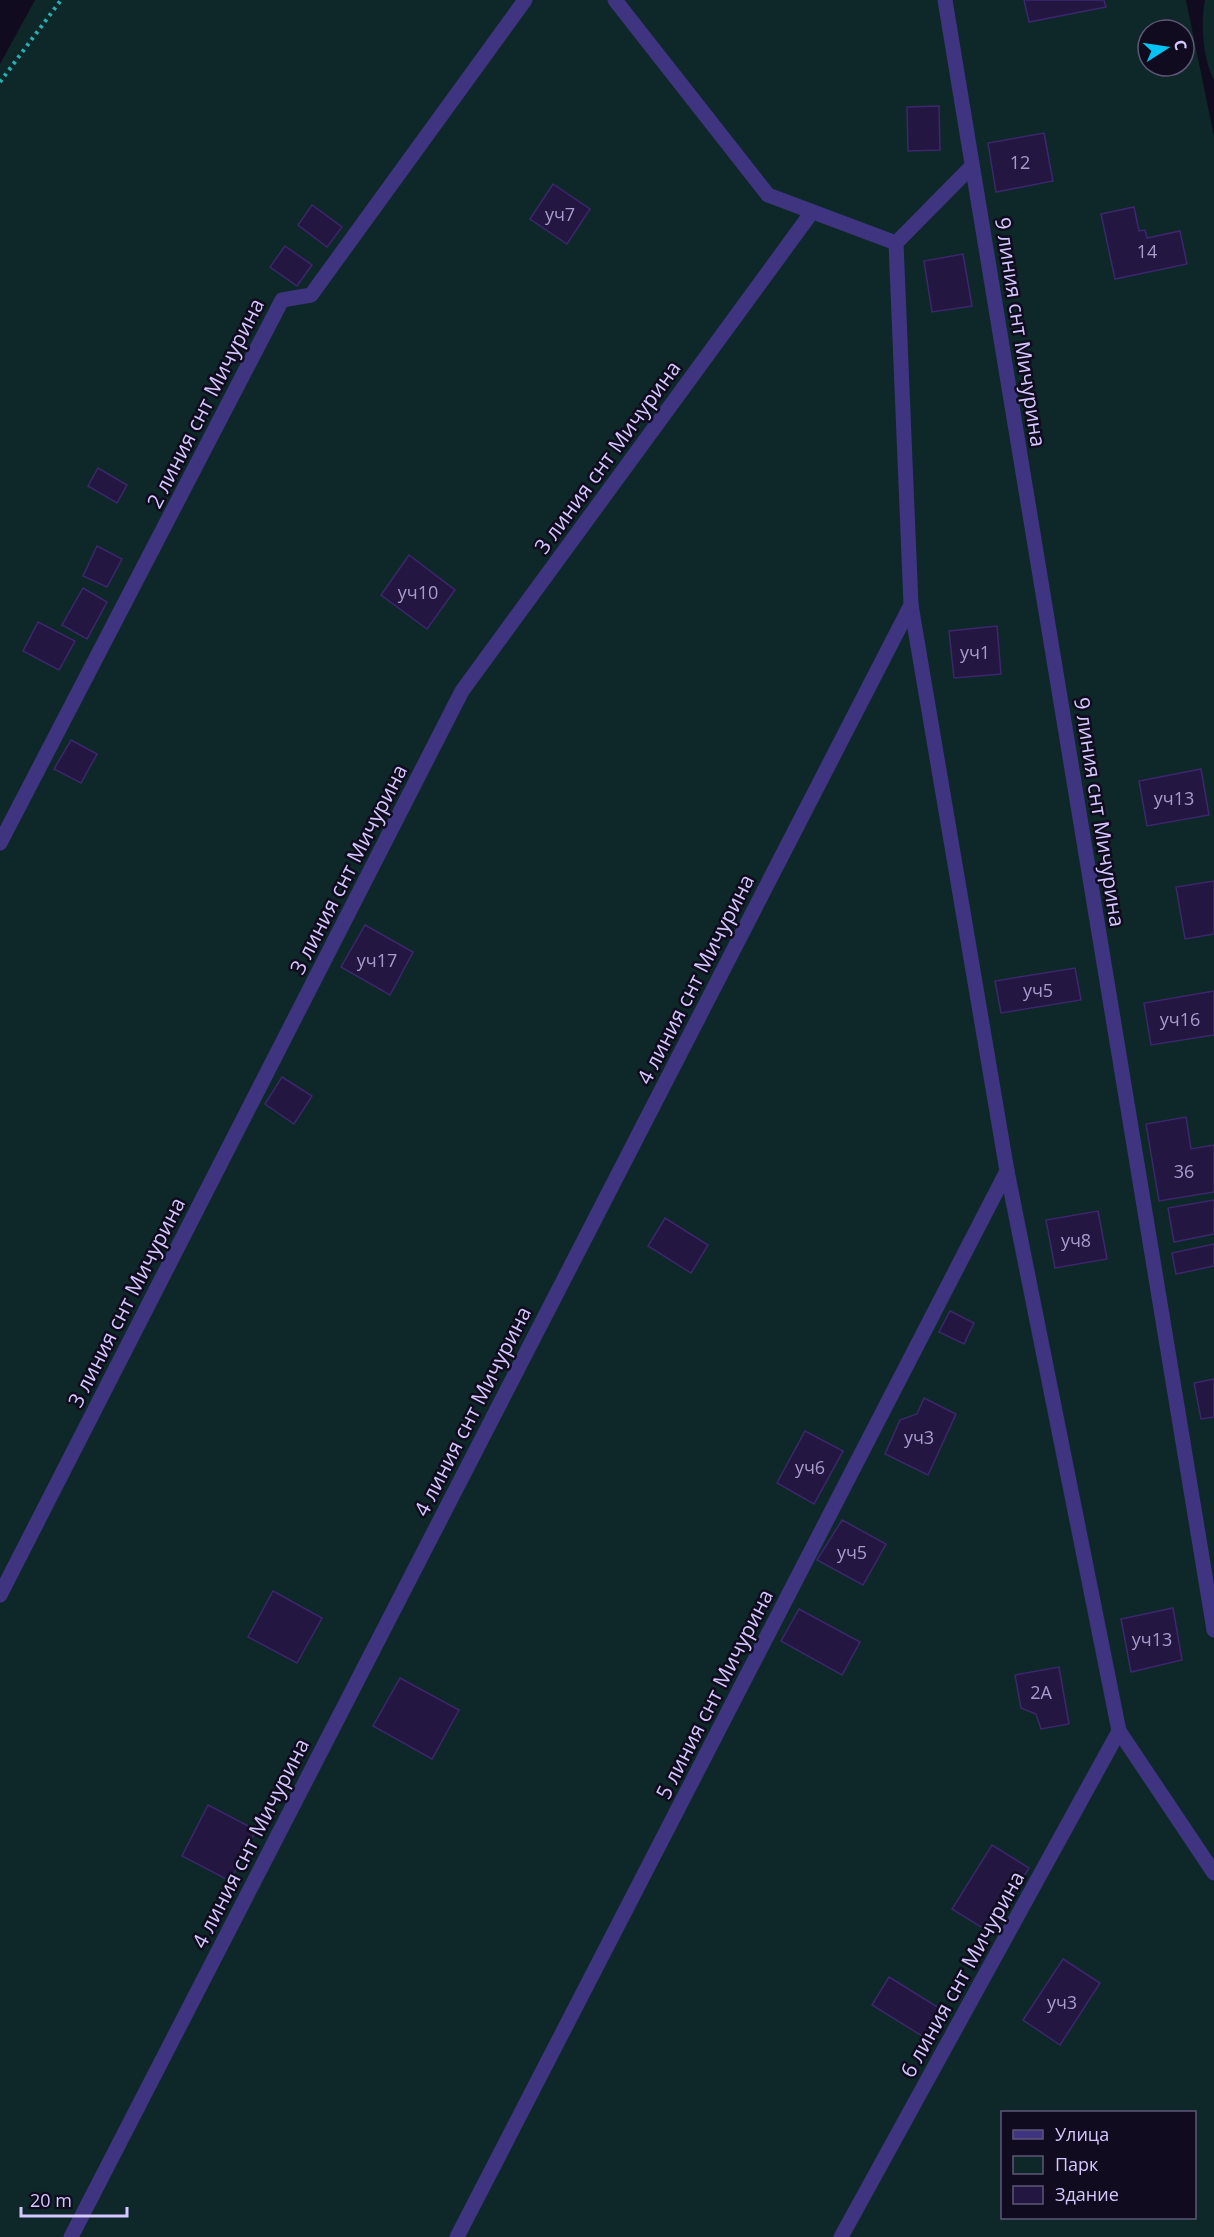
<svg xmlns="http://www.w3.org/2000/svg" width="1214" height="2237" viewBox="0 0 1214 2237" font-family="'Open Sans',sans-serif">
<rect width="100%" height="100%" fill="#100b1e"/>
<g fill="#0e2728" fill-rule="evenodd">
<path d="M35,0H1186L1214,136V2237H0V64ZM1148,30H1184V66H1148ZM1002,2112H1194V2218H1002Z"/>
<path d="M1205,0H1214V80C1203,59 1200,24 1205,0Z"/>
</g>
<g fill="#231640" stroke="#3c276d" stroke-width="1.5">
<path d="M1024,0H1104L1106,7L1029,22Z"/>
<path d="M939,106L940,150L908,151L907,107Z"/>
<path d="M1044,133L1053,181L996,192L988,143Z"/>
<path d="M553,184L590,209L567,244L530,219Z"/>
<path d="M312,205L342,227L327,247L298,225Z"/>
<path d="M1134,207L1139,231L1145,230L1147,238L1180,231L1187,264L1115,279L1101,214Z"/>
<path d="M285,246L312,265L297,286L270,267Z"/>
<path d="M963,254L972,306L932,312L924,261Z"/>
<path d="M98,468L127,485L117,503L88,486Z"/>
<path d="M97,546L122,559L107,587L83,576Z"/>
<path d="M409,555L455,590L427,629L381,595Z"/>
<path d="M83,588L107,602L87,639L62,625Z"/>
<path d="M38,622L75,641L59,670L23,651Z"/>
<path d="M997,626L1001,674L954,678L949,631Z"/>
<path d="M71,740L97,754L81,783L54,769Z"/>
<path d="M1201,769L1209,815L1147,826L1139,781Z"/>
<path d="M1214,881V934L1185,939L1176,887Z"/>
<path d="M365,925L413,952L390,995L341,967Z"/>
<path d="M1075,968L1081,1000L1001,1013L995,981Z"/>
<path d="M1214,991V1035L1151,1045L1144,1003Z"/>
<path d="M282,1077L312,1096L294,1124L265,1104Z"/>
<path d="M1186,1117L1191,1149L1214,1145V1192L1159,1201L1146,1124Z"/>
<path d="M1214,1200V1234L1174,1242L1168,1208Z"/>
<path d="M1098,1211L1107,1259L1055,1268L1046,1220Z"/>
<path d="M665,1218L708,1245L691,1273L648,1246Z"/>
<path d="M1214,1244V1266L1176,1274L1172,1253Z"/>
<path d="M950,1311L974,1323L964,1344L939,1332Z"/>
<path d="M1214,1379V1417L1201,1419L1194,1383Z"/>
<path d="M924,1398L956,1414L928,1475L885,1454L900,1420L917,1414Z"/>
<path d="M805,1431L843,1451L814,1504L777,1483Z"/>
<path d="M842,1520L886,1544L863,1585L817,1560Z"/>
<path d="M273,1591L322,1618L297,1663L248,1637Z"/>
<path d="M1173,1608L1182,1660L1131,1672L1121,1619Z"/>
<path d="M799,1609L860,1642L842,1675L781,1641Z"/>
<path d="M1059,1667L1069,1724L1041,1729L1036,1714L1021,1708L1015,1675Z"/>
<path d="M400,1678L459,1710L432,1759L373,1726Z"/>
<path d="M208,1805L256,1830L230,1881L182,1856Z"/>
<path d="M992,1845L1029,1868L989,1932L952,1909Z"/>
<path d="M1063,1959L1100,1983L1060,2045L1023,2020Z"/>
<path d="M889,1977L944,2011L927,2039L872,2005Z"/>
</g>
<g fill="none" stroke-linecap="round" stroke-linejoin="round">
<path stroke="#27afb4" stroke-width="4" stroke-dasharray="3 4.5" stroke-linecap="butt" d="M0,82L61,0"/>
<path stroke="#3e3480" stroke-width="15" d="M896,243L972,166"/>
<g stroke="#3e3480" stroke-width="15">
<path d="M615,0L768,195L896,243L911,605L1007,1171L1119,1731L1214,1873"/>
<path d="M945,0L1214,1630"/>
<path d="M0,843L282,300L311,295L525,0"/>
<path d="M0,1595L462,691L812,212"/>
<path d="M71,2237L911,605"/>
<path d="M457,2237L1007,1171"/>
<path d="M841,2237L1119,1731"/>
</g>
</g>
<g text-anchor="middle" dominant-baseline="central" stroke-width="5" stroke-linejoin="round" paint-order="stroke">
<g font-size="18" fill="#a89ccf">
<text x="1020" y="162">12</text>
<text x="560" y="214">уч7</text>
<text x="1147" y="251">14</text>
<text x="418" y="592">уч10</text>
<text x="975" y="652">уч1</text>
<text x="1174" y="798">уч13</text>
<text x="377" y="960">уч17</text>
<text x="1038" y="990">уч5</text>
<text x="1180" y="1019">уч16</text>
<text x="1184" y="1171">36</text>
<text x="1076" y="1240">уч8</text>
<text x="919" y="1437">уч3</text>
<text x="810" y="1467">уч6</text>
<text x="852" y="1552">уч5</text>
<text x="1152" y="1639">уч13</text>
<text x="1041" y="1692">2А</text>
<text x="1062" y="2002">уч3</text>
</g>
<g font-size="21" fill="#d4c8ff" stroke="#100b1e">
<text transform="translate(1021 332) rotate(81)">9 линия снт Мичурина</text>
<text transform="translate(205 403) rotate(-63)">2 линия снт Мичурина</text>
<text transform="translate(607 457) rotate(-54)">3 линия снт Мичурина</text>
<text transform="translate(1100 812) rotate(81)">9 линия снт Мичурина</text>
<text transform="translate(348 869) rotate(-63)">3 линия снт Мичурина</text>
<text transform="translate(695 979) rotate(-63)">4 линия снт Мичурина</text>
<text transform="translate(126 1302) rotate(-63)">3 линия снт Мичурина</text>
<text transform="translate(472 1411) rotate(-63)">4 линия снт Мичурина</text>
<text transform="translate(714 1694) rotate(-63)">5 линия снт Мичурина</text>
<text transform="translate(250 1843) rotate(-63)">4 линия снт Мичурина</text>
<text transform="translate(962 1974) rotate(-61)">6 линия снт Мичурина</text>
</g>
</g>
<rect x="1001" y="2111" width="195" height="108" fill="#100b1e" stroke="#5e5778" stroke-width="1.5"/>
<rect x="1013" y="2130" width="30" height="9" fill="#3e3480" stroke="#5e5778" stroke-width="1.5"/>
<text x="1055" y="2141" font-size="18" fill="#d4c8ff">Улица</text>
<rect x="1013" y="2156" width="30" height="18" fill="#0e2728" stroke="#5e5778" stroke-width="1.5"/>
<text x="1055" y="2171" font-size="18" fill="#d4c8ff">Парк</text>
<rect x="1013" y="2186" width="30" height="18" fill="#231640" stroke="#5e5778" stroke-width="1.5"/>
<text x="1055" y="2201" font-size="18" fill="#d4c8ff">Здание</text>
<g transform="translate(1166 48) rotate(78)"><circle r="28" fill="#100b1e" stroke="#5e5778" stroke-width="1.5"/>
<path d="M0-4.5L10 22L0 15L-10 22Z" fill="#00c4f3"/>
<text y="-9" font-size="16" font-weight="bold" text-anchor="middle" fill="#d4c8ff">С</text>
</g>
<path d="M21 2207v9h106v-9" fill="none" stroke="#d4c8ff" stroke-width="3"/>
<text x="30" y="2207" font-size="18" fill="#d4c8ff" stroke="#100b1e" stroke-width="4.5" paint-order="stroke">20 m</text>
</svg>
